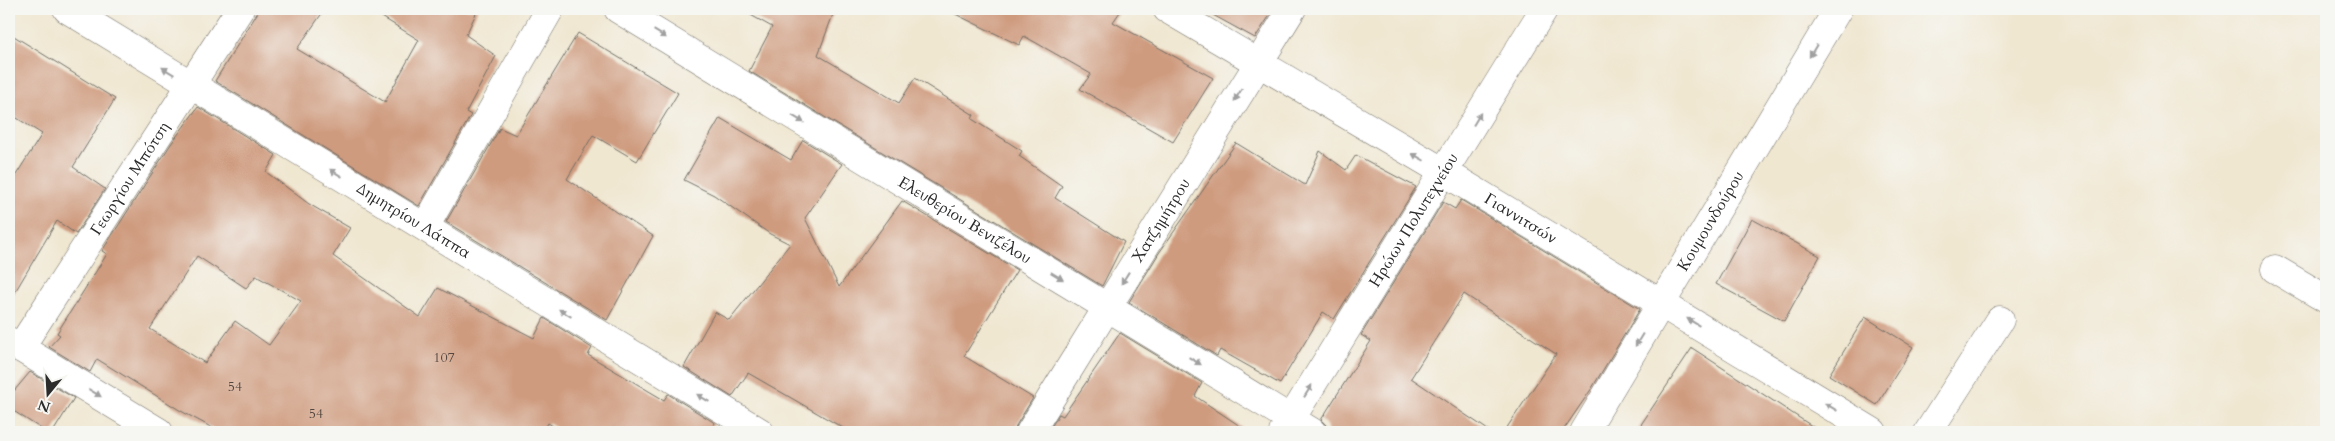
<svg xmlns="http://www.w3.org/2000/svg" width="2335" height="441" viewBox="0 0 2335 441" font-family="Cardo,serif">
<rect width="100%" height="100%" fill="#f6f6f2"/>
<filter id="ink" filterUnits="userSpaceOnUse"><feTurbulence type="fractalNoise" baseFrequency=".02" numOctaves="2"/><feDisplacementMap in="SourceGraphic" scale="10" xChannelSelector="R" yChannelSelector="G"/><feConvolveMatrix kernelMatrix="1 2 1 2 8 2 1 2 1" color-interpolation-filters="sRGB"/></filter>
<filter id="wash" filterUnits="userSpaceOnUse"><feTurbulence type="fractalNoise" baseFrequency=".0096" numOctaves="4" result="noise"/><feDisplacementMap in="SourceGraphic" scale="20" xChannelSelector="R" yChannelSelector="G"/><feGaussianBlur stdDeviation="1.12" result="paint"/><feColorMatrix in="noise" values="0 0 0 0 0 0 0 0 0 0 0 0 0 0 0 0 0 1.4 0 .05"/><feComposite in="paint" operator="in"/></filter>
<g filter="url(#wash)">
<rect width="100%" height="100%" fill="#f0e7d1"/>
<g id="blocks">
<g fill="#cf9b7f" fill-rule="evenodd">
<path d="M260,9H325L297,49L385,102L419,40L369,9H478L466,35L496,56L466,112L471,115L419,206L215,81Z"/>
<path d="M740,9H835L818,55L899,103L915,78L974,115L972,119L1022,151L1019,156L1062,186L1055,198L1124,242L1102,286L749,71L772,27Z"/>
<path d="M945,9H1122L1113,22L1213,78L1173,142L1080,89L1091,74L1024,36L1019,45Z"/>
<path d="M1202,9H1274L1255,38Z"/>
<path d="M9,33L115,99L73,167L105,189L76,234L57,221L9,302V186L42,134L9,113Z"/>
<path d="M578,33L678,93L637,161L593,135L567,179L653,236L607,320L446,222L500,128L516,135Z"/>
<path d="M198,107L276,155L266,172L309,204L350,228L333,256L420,317L438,288L534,338L544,318L592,348L588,355L664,400L668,394L715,423L709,432H563L548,423L543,432H220L181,411L97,359L90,372L49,347L60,335L57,333L107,254L102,251L171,144ZM197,256L246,288L256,276L301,301L269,345L235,321L205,363L150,329Z"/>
<path d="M720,118L791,160L803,140L842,164L805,218L839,287L902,201L1017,270L964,356L1033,398L1017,424L1014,432H850L748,373L732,397L684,367L715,312L729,320L790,244L770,234L714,195L684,180Z"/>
<path d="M1236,143L1305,185L1320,151L1346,170L1356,155L1416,187L1334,319L1323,312L1280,384L1220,350L1217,356L1129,302L1159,253Z"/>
<path d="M1461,200L1640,309L1592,388L1562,432H1504L1556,354L1464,294L1411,378L1491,432H1328L1326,425L1321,420L1371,341L1361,335L1443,202L1455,209Z"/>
<path d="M1752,219L1820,256L1784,321L1716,284Z"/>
<path d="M1865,317L1913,347L1877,405L1829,375Z"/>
<path d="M1120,333L1202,383L1195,396L1249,432H1048L1059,414L1063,416Z"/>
<path d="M1692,348L1821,432H1636Z"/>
<path d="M30,372L74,398L53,432H46L9,408V397Z"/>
</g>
</g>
</g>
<g filter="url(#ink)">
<use href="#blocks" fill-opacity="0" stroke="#706d65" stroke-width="1"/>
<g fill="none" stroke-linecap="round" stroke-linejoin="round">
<g stroke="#706d65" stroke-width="29">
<g id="minor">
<path id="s1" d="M67,9L760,432"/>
<path id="s2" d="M618,9L1312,432"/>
<path id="s3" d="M1167,9L1444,172L1873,432"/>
<path d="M425,227L550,9"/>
<path d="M2275,269L2326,299"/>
<path d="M9,341L159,432"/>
<path id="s4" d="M20,348L240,9"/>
<path id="s5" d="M1030,432L1292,9"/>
<path d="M1928,432L2000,320"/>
</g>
</g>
<g stroke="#706d65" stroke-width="29">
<g id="major">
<path id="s6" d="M1283,432L1544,9"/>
<path id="s7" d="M1584,432L1838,9"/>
</g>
</g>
<use href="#minor" stroke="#fff" stroke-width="28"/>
<use href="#major" stroke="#fff" stroke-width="28"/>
</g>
<defs><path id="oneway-solid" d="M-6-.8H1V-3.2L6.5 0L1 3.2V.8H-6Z" transform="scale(1.25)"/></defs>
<g fill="#a0a0a0">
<use href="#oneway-solid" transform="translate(660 34) rotate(31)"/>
<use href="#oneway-solid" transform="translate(1813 51) rotate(121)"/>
<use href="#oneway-solid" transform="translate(168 71) rotate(-149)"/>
<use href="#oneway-solid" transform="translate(1238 95) rotate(122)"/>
<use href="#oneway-solid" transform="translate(798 119) rotate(31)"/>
<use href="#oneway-solid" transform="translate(1477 119) rotate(-59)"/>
<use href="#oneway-solid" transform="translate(1418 157) rotate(-150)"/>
<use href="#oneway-solid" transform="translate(336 173) rotate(-149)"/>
<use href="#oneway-solid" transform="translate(1057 276) rotate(31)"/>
<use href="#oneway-solid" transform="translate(1125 278) rotate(122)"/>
<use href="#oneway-solid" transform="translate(565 313) rotate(-149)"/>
<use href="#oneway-solid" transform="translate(1693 322) rotate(-149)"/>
<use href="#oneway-solid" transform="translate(1639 340) rotate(121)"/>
<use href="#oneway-solid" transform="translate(1195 361) rotate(31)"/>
<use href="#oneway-solid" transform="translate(1308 391) rotate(-58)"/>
<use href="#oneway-solid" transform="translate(95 393) rotate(31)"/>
<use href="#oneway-solid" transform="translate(703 398) rotate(-149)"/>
<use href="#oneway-solid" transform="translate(1831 407) rotate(-149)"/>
</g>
</g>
<g text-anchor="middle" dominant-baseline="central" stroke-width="4" stroke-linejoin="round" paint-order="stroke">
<g font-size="14" fill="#544740">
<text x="444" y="357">107</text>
<text x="235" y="386">54</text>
<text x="316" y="413">54</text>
</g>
<g font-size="16" fill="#2b2b2b" stroke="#f6f6f2">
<text stroke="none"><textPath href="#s4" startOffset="202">Γεωργίου Μπότση</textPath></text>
<text stroke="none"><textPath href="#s3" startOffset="411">Γιαννιτσών</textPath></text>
<text stroke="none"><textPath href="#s1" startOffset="406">Δημητρίου Λάππα</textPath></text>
<text stroke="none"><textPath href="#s2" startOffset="406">Ελευθερίου Βενιζέλου</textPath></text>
<text stroke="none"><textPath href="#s5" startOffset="249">Χατζημήτρου</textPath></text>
<text stroke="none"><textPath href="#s7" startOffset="246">Κουμουνδούρου</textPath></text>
<text stroke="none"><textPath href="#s6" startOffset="249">Ηρώων Πολυτεχνείου</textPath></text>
</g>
</g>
<rect width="2335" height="441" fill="none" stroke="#f6f6f2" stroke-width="30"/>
<g transform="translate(48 394) rotate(198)" stroke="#f6f6f2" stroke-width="4" paint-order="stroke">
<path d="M0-4L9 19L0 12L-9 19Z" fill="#2b2b2b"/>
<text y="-8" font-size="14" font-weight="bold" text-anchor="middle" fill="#2b2b2b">N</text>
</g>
</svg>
